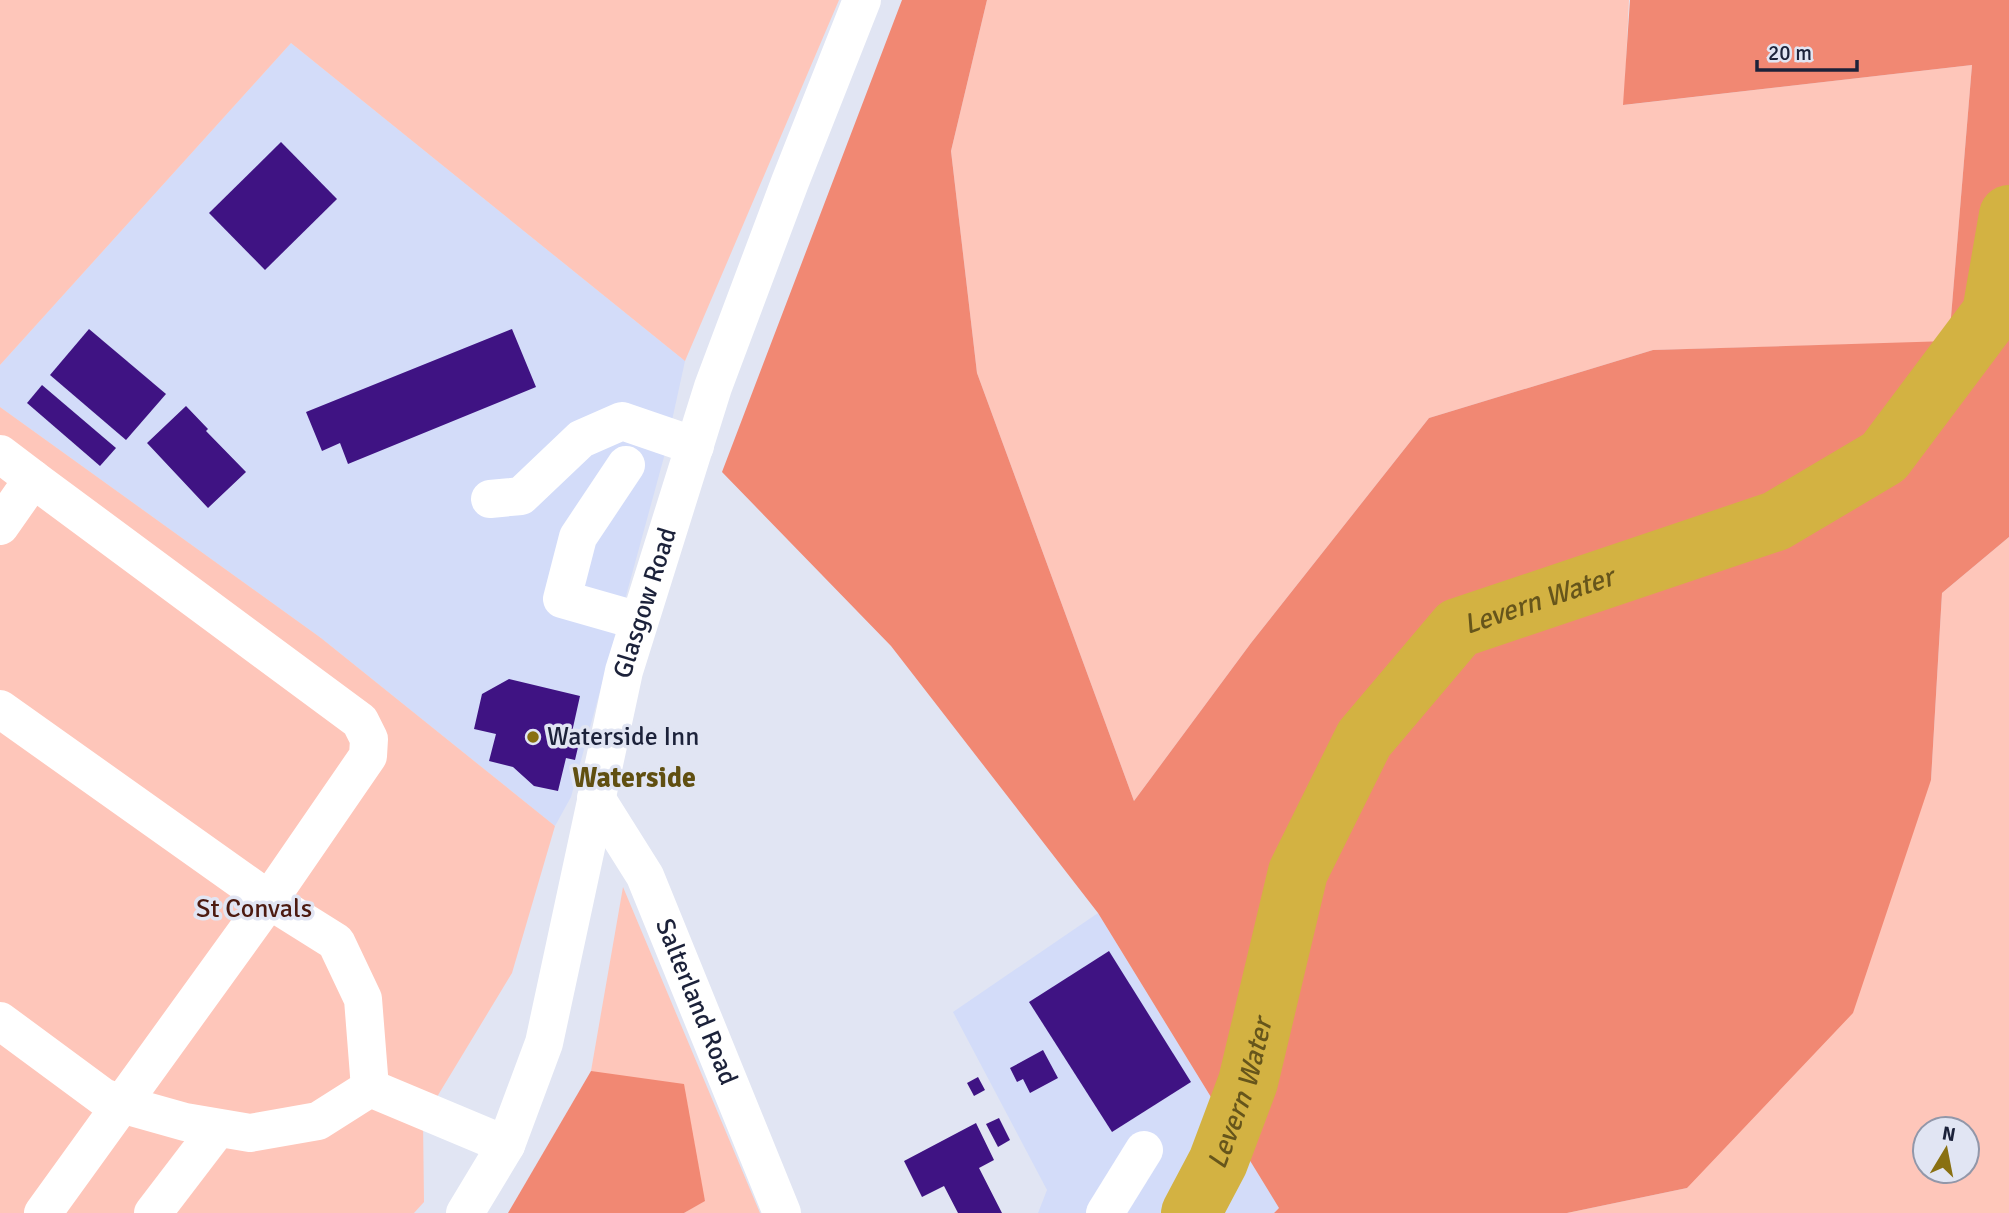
<svg xmlns="http://www.w3.org/2000/svg" width="2009" height="1213" viewBox="0 0 2009 1213" font-family="Signika,sans-serif">
<rect width="100%" height="100%" fill="#e1e5f3"/>
<g fill="#d3dcf9">
<path d="M291,43L685,361L664,457L571,797L555,826L321,638L0,407V365Z"/>
<path d="M1098,913L1279,1208L1274,1213H1038L1047,1190L953,1012Z"/>
</g>
<g fill="#fec6ba" fill-rule="evenodd">
<path d="M0,0H839L685,361L291,43L0,365Z"/>
<path d="M987,0H1629L1624,105L1972,65L1949,342L1653,350L1429,418L1251,643L1134,801L977,373L951,151Z"/>
<path d="M0,407L321,638L555,826L512,973L423,1120L424,1202L414,1213H0Z"/>
<path d="M2009,537V1213H1567L1687,1188L1931,780L1942,593ZM1925,1129H1967V1171H1925Z"/>
<path d="M623,887L760,1213H684L705,1200L591,1071Z"/>
</g>
<g fill="#f18873">
<path d="M902,0H987L951,151L977,373L1134,801L1251,643L1429,418L1653,350L1949,341L1972,65L1623,105L1630,0H2009V327L2007,340H2009V537L1942,593L1931,780L1853,1013L1687,1188L1567,1213H1274L1279,1208L1098,913L891,646L722,472Z"/>
<path d="M591,1071L684,1084L705,1201L684,1213H508Z"/>
</g>
<g fill="none" stroke-linecap="round" stroke-linejoin="round">
<path stroke="#d3b242" stroke-width="60" id="s1" d="M1191,1213L1218,1162L1248,1082L1298,872L1364,739L1458,628L1776,521L1884,457L1992,313L2009,215"/>
</g>
<g fill="#3f1383">
<path d="M281,142L337,199L265,270L209,213Z"/>
<path d="M89,329L166,394L126,440L50,375Z"/>
<path d="M512,329L536,387L348,464L340,443L322,451L306,412Z"/>
<path d="M42,385L116,448L100,466L27,403Z"/>
<path d="M186,406L208,429L206,431L246,472L208,508L147,443Z"/>
<path d="M509,679L580,696L570,741L579,743L575,760L566,758L558,791L534,786L513,767L489,761L496,734L474,729L482,694Z"/>
<path d="M1109,951L1191,1082L1112,1132L1029,1002Z"/>
<path d="M1043,1050L1058,1078L1030,1093L1023,1079L1017,1082L1010,1068Z"/>
<path d="M978,1077L985,1090L974,1096L967,1083Z"/>
<path d="M999,1118L1010,1140L998,1147L986,1124Z"/>
<path d="M976,1123L994,1160L979,1168L1002,1213H958L944,1186L922,1197L904,1161Z"/>
</g>
<g fill="none" stroke-linecap="round" stroke-linejoin="round">
<g stroke="#fff" stroke-width="38">
<path d="M0,454L33,479L0,526"/>
<path d="M626,465L578,537L562,599L639,621"/>
<path d="M33,479L360,721L369,739L368,756L269,900L43,1213"/>
<path d="M490,499L521,496L581,439L622,421L695,446"/>
<path d="M0,709L269,900L336,942L363,999L370,1088"/>
<path id="s2" d="M596,798L645,876L782,1213"/>
<path d="M0,1021L103,1097L121,1104L185,1122L250,1133L318,1121L370,1088L506,1145"/>
<path d="M153,1213L218,1128"/>
<path d="M1105,1213L1144,1150"/>
</g>
<path stroke="#fff" stroke-width="38" id="s3" d="M465,1213L506,1145L544,1043L624,671L713,387L790,182L862,0"/>
</g>
<circle fill="#897011" stroke="#e1e5f3" stroke-width="2.5" cx="533" cy="737" r="7"/>
<g text-anchor="middle" dominant-baseline="central" stroke-width="7" stroke-linejoin="round" paint-order="stroke">
<g font-size="26" fill="#1c223a" stroke="#e1e5f3">
<text stroke="none"><textPath href="#s3" startOffset="640">Glasgow Road</textPath></text>
<text stroke="none"><textPath href="#s2" startOffset="228">Salterland Road</textPath></text>
</g>
<g font-size="26" fill="#1c223a" stroke="#e1e5f3" text-anchor="start">
<text x="547" y="737">Waterside Inn</text>
</g>
<g font-size="26" fill="#4c1a10" stroke="#e1e5f3">
<text x="254" y="909">St Convals</text>
</g>
<g font-size="28" font-style="italic" fill="#66551b" stroke="#e1e5f3">
<text stroke="none"><textPath href="#s1" startOffset="738">Levern Water</textPath></text>
<text stroke="none"><textPath href="#s1" startOffset="130">Levern Water</textPath></text>
</g>
<g font-size="28" font-weight="bold" fill="#604f11" stroke="#e1e5f3">
<text x="634" y="778">Waterside</text>
</g>
</g>
<g transform="translate(1946 1150) rotate(10)"><circle r="33" fill="#e1e5f3" stroke="#9297a9" stroke-width="2"/>
<path d="M0-5L12 26L0 18L-12 26Z" fill="#897011"/>
<text y="-10" font-size="19" font-weight="bold" text-anchor="middle" fill="#1c223a">N</text>
</g>
<path d="M1757 60v10h100v-10" fill="none" stroke="#1c223a" stroke-width="3.5"/>
<text x="1768" y="60" font-size="21" fill="#1c223a" stroke="#e1e5f3" stroke-width="5" paint-order="stroke">20 m</text>
</svg>
